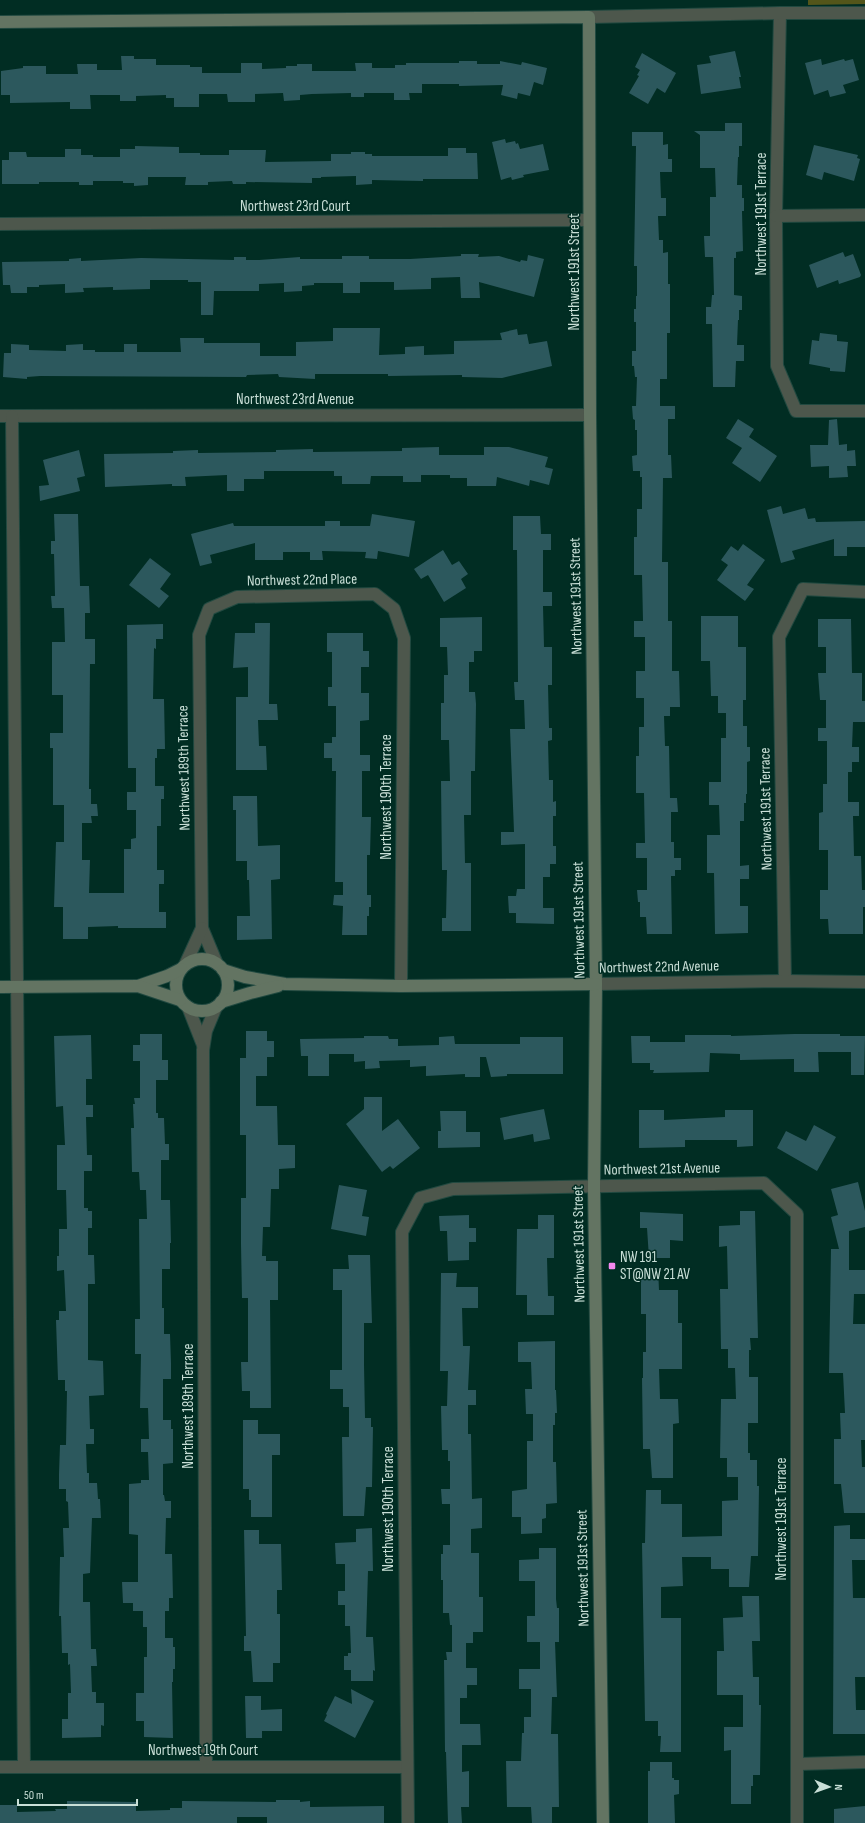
<svg xmlns="http://www.w3.org/2000/svg" width="865" height="1823" viewBox="0 0 865 1823" font-family="'Sofia Sans Condensed',sans-serif">
<rect width="100%" height="100%" fill="#012d23"/>
<path fill="#53551a" d="M808,0H865V4L808,5Z"/>
<g fill="#2c585d">
<path d="M735,51L741,77H739L741,88L701,94L697,65L711,63L709,56Z"/>
<path d="M642,53L676,73L665,93L657,88L648,104L629,93L639,76L637,75L640,70L635,67Z"/>
<path d="M121,56H134V59H156V65H190V67H202V73H241V63H262V69L286,68V66H297V64H312V71H356L355,63H372V68H395V65H406V63H459V61H477V64H500V61L521,65L522,62L547,68L543,85L534,82L530,96L518,93L517,99L501,95L503,85L459,86V84H422V93H409L410,100H394V93H364V97H351V93L312,94L300,95V100L284,101L283,93L255,94V102H228L227,94H199V107H174V98H166V95L136,96V101H120V95H90L91,109H70V102L10,103V95H1V71L23,68V66H46V74H78L77,64H97V70H122Z"/>
<path d="M821,59L822,65L844,59L845,61L853,59L859,80L843,85L846,93L830,97L828,90L814,95L805,63Z"/>
<path d="M725,123H742V146H739V157H738L737,185H742V198H744V211H742L743,251L736,252V258H734V295L742,296V310H739V320H738L737,345H744V361H736L735,387H713L712,324H706V307H711L712,295H714L713,257H705L704,236H710V197H716L715,168H700V135L694,131H725Z"/>
<path d="M632,132H663V145L668,144V159H672V172H660L661,198H666V216H658L659,240H663V253L668,252V284H670V333H667V379H660V406H675V419H668V455H671L672,478H663L662,562H668V621H672V671H679L680,707H670V716H664L665,746H669L670,798H677L678,812H671V842H674V858H681V870H675V876H671L672,934H647L646,917H640V902H638L637,890H647V858H636V843H645L644,793H636V756H639V727H644V698H636V671H645V637H634V621H643L642,575H634V537H637V509H642V477H640V471H633L632,456L637,455V430H635V420L633,419L632,406H636L637,377H635L634,366H632V351H636V322H634V309H636V296H637V266H634L636,146H632Z"/>
<path d="M505,139L506,143L515,141L516,144L518,143L520,149L543,144L549,170L523,175L524,177L512,180L511,177L501,180L492,142Z"/>
<path d="M814,145L858,155L857,158L860,159L854,181L824,172L822,180L806,175Z"/>
<path d="M135,146L179,147V153H200V155H229V150H266L265,162L331,161V154H351V152H365V154H372V156H448V148H466V153H477L478,179H423V181L372,180V184L356,185V176L321,177V178H312V183L246,182V184H233L232,181L208,182V185H185L186,177H148V185L134,186V183H123V181H93V185H79V182H39V184H2V160H9V152H26L27,157H65V149H81V155H93V157H120V149H135Z"/>
<path d="M843,252L845,257L853,254L861,275L860,277L839,284L838,280L817,288L809,265Z"/>
<path d="M461,254H479L478,257L499,256L520,262L521,260L527,261L528,255L544,259L534,297L479,282L480,298H461L460,277L431,278V289L394,290V282H360V293H343V283H314V285L302,286V291L284,292V283L259,284V291H214L213,315H201V282H188V280H150V289L113,290V287L83,288L84,292L65,293V284L39,285V287H27V293H11L10,285H3L2,262L69,261V259L81,258V261L141,258L234,260V257H246V260H259L300,257V259H342V256H369V259H410L461,256Z"/>
<path d="M333,328H380L379,355L405,354V347L424,346V355L454,354V341L502,340L500,333L517,329L518,335L527,334L529,344L547,341L552,366L502,378L462,377V375L388,376V374H315V379L279,377L278,374L247,375L246,377L40,376L27,377V379L3,377L4,353H11V344L29,345V350L66,351V345L83,344V350H95V352H124V344H137V352H181L180,338H204V343H260V356H296V342L333,341Z"/>
<path d="M820,333L837,335V341L848,342L845,372L830,371V368L809,364L812,340L819,341Z"/>
<path d="M738,419L754,429L749,437L777,456L760,482L732,463L742,448L726,438Z"/>
<path d="M837,419L839,445L847,444V451L855,450L856,466H847L848,477L829,478V466L811,467L810,445H828L829,420Z"/>
<path d="M439,447V455H484V447H509L548,457L545,467L553,469L549,485L530,480L529,486L497,477L496,486H467V478H450V475H421V482H403V476H371L370,484H342V476H334V471H264V479H244V491H227V475L185,477L186,486H172V484L105,487L104,454L173,453V451L198,450V453L276,452V450L313,449V452L402,451V448Z"/>
<path d="M79,450L85,476L77,478L80,491L40,501L39,486L49,485L43,460Z"/>
<path d="M781,506L783,514L805,508L808,519L815,518L816,522L865,521V547H847V556H834V539L792,551L795,559L781,563L767,510Z"/>
<path d="M54,514H78L80,586H89L90,613H85V639H95V664H90L89,789H91V804H97L98,816H91L92,823H82V860H90L89,893H124V849H131V839L136,838V810H127V792H136V768H128L127,625L163,624V639H156V649L154,648L153,699H164L165,749H157V758H155V786H164V799H161V826H157V870H164V884H159V912H166V928H118V926L88,927V939H63V907H54L56,842H64V805H53V748H50V733H63V695H52V642H65L64,608H52L51,596H55L54,554H51V541H55Z"/>
<path d="M372,514L415,521L409,557L378,551L377,559L365,558L366,552L322,551L323,560H310V552H283V560H255V543L210,555L212,563L200,566L191,534L233,523L234,526H325V521H340V526H370Z"/>
<path d="M513,516H540L541,534H551V550H543V592H552V606H543L544,647H552V685H548L549,728H552V740L548,741L549,780H553V802L556,801V816H553V846H556V864H550V877H543V908H554V924L516,923V913H509L508,896H516L517,889H525V844L501,845V832H514L510,729H525L524,700H515L514,682H518L517,550H513Z"/>
<path d="M743,544L765,560L747,585L754,589L745,601L717,580L728,565L721,560L731,546L738,551Z"/>
<path d="M443,550L452,565L459,561L468,574L461,579L466,588L444,602L428,575L421,579L414,569Z"/>
<path d="M150,558L171,574L160,589L169,596L159,608L129,585Z"/>
<path d="M701,616H738V647H746V700H743V726H747V747H750V761L747,762V794H746V803H744V821H740V866L749,865V879H740V906H748V933L715,934L714,873H707V835H720L719,805H709V782H721V738H726V713H718V696H711L710,661H701Z"/>
<path d="M482,617V651H474V662H469V692H475L476,704L475,771H471V815H464L465,863H471V931H442V918H446L447,870H442L441,781H450L449,740H441V703H444V675H448L447,647H440V618Z"/>
<path d="M818,619H851L852,673H862V701H865V722H853L852,747H859V762H852V772H848V802H859V816H853L854,856H861L862,890H865V907H863V934H829L828,919H820V890H828V850H819V813L823,812V784H827V741H818V728H826V700H820L818,673H826V647H818Z"/>
<path d="M255,623H270L269,704H277L278,720H258L259,746H266L267,770H236V697H248V667L233,668L235,633H255Z"/>
<path d="M327,633H363V651H369V667H361V693H369V720L360,721V755H370V771H362V817H371L370,855H367V895H371V907H369V916H367V935H342L343,906L333,905L334,895H343V882H335L336,771H332V758H324V743H332V737H336V706H328V687H332V652H327Z"/>
<path d="M233,796H257L258,846L280,845V879L271,880L272,939L237,940V916H250L249,880H247V861H236V810H233Z"/>
<path d="M246,1031H267V1041H274V1057H267V1076H256V1106H277L278,1145H295V1168L279,1169V1189H271L270,1227H263L262,1256H266V1261H278V1300H270L271,1408H250V1391H242L241,1362H248V1298H242L241,1244V1198H246V1135H240V1058H246Z"/>
<path d="M140,1034H162V1060H168V1080H156V1113H158V1118H164L165,1144H169V1160H161V1200H170L171,1243H170V1269H162V1308H164V1334H170L171,1363V1379H163V1420H171V1429H173V1463L163,1464V1495H164L165,1501H171V1518H166L165,1554H172L173,1598H169V1611H165V1638H173V1647H175V1669H173V1682H172L173,1738L144,1737V1721H136V1693H144V1657H147V1627H143V1611H133V1603H123L122,1582H138V1535L129,1534V1484L141,1483V1480H149L148,1452H141V1439H149L148,1408H140L141,1354H135V1319H140L139,1219H147L146,1190H140L139,1172H132L131,1128H134L133,1104H135L134,1098H140V1061H133V1045H140Z"/>
<path d="M794,1034H840V1036H865L864,1075H851V1052H818L819,1072H794V1059L740,1060V1054L710,1053L709,1072L653,1073L654,1070H650V1063H632L631,1036H650V1042H685V1035H731V1036Z"/>
<path d="M91,1035L92,1079H86V1105H93V1117H86L87,1155H92V1171H84V1208H88V1211H92V1228H88V1255H94L95,1284H88V1360L103,1361L104,1395L89,1396L90,1429H94V1444H86L87,1473H89V1483H97L98,1499H100L101,1518H92L90,1573L83,1574V1602H90L91,1649H96L97,1666H91L92,1692H96V1703H104V1726L101,1725V1737L62,1738V1719H68V1693H71L70,1664L68,1665V1653H62L61,1616H59L60,1557H64L63,1528H69L68,1502L66,1501V1489H59V1474L60,1445H66L67,1391H65V1380H58L56,1320H59V1311H66L64,1270L57,1271V1256H59V1229H67L66,1190H57V1145H65L63,1106L56,1107L54,1036Z"/>
<path d="M364,1036H388L389,1039H398V1046L439,1045V1037L454,1036L455,1044H520V1037H563V1074H507V1076L491,1077L486,1057H480V1077H465V1074L426,1076V1066L410,1067V1060L379,1061L380,1068L365,1069V1061L354,1062V1054H329V1076H308V1056H301L300,1039L364,1038Z"/>
<path d="M364,1097H382V1131L398,1119L420,1148L393,1169L390,1166L382,1172L346,1124L364,1109Z"/>
<path d="M544,1109L550,1139L534,1142L533,1134L504,1140L500,1118Z"/>
<path d="M639,1110H664V1120L725,1117V1110H753V1146L737,1147V1140H685V1147L639,1148Z"/>
<path d="M440,1111H466V1132H480V1147L438,1148V1131H441Z"/>
<path d="M814,1125L836,1137L817,1171L777,1148L786,1131L806,1141Z"/>
<path d="M858,1182L865,1211V1227L849,1231V1270H865V1294H854L853,1324H865V1440H861L862,1467H865V1513H844L841,1484H834V1439H841L840,1413H845L843,1373H829L831,1249H839L831,1217L838,1215L831,1189Z"/>
<path d="M339,1185L367,1190L362,1216L369,1217L366,1236L331,1229Z"/>
<path d="M740,1211H755L758,1338H750L751,1350H749V1377H758V1423H748V1453H750V1460H757V1486H759L758,1556H751L749,1587H729V1569H711V1557H682L683,1586L661,1587V1618H681V1752H660L661,1736H658V1721H645L642,1543H645L646,1490H661V1504H682V1537L722,1536V1501L738,1500V1477H727V1458H720L721,1399H736L735,1368H728V1349H721L720,1289H728L727,1246L719,1247V1226L740,1225Z"/>
<path d="M640,1212L683,1214V1241L670,1240V1258H649L647,1228H640Z"/>
<path d="M469,1215V1228H476V1242H469V1260L448,1261L447,1231H440L439,1216Z"/>
<path d="M538,1215H554V1258H547L548,1296H554V1315H527V1295H516L517,1229H538Z"/>
<path d="M348,1255H370L372,1323H364V1364L365,1418H371V1427H373L372,1487H366L364,1516H343L342,1437H349V1407H343V1389H330V1370H342V1290H333V1269H349Z"/>
<path d="M658,1268L659,1290H678V1323H682V1369H659L660,1399H678L679,1423L673,1424V1478H652L650,1449H643L642,1378H643V1352H646V1314H641V1269Z"/>
<path d="M441,1273H457L456,1287H478V1308H462L463,1346H470L468,1390H476V1405H468V1434H471L472,1499L482,1498V1528L471,1529V1553H479V1597H483V1632H473V1643H466V1668H477V1685H467V1698H460V1724H480L481,1745H462V1772L469,1771V1807H461L462,1823H448L446,1752H445L444,1660H447L446,1652H452V1625H450L449,1613H443V1580H441V1554H443V1545H450V1504H442L441,1489H450V1461H448V1450H442L441,1406H447L448,1371H440Z"/>
<path d="M555,1341V1390H556L557,1413H555V1425H553V1462H556L557,1503L546,1504V1518L542,1519V1533L521,1534V1517H512V1491L527,1489V1441H533V1414H526L525,1389H532L531,1362H518V1342Z"/>
<path d="M243,1420H258V1434H280V1455H272V1517H251V1500H249V1489H243Z"/>
<path d="M850,1525V1539H865V1560H852L853,1598H865V1677H855L856,1710H865V1734H833L834,1526Z"/>
<path d="M372,1528L373,1571H368L366,1637H373L375,1671L373,1670V1681H351V1670H344V1656H348V1653H351L350,1626H345V1605H338V1591H345V1564H336L335,1543L356,1542V1529Z"/>
<path d="M244,1530H259V1544H281L282,1590H277V1614H280V1663H273V1682H253L251,1651H244V1636H246Z"/>
<path d="M539,1548H556V1599L557,1608H559V1642H555L557,1697H552L551,1734H558L559,1807H552V1823H532L531,1807H507L506,1761H521L522,1733H524V1717H531V1689H519V1669H540V1642H527V1616H535V1581H519V1560L539,1559Z"/>
<path d="M742,1596H759L760,1641H752L753,1677H759V1705H761L760,1775H753V1786H751V1804H731V1750L724,1751V1727H743V1695H717V1651H724L723,1618L743,1617Z"/>
<path d="M351,1689L374,1701L355,1738L324,1721L327,1715L326,1714L335,1696L352,1704Z"/>
<path d="M245,1696H261V1710L282,1709V1731H262V1738H246Z"/>
<path d="M650,1762H672V1778H674V1780H679V1794L674,1795L675,1823H648V1771H650Z"/>
<path d="M276,1800H300V1802L310,1801V1807L384,1806V1823H267V1817H237V1823H0V1805H17V1812L56,1811L55,1809H67V1801L136,1802V1811L170,1810V1808H182V1801L276,1802Z"/>
<path d="M865,1806V1823H834V1809Z"/>
</g>
<g fill="none" stroke-linecap="round" stroke-linejoin="round">
<g stroke="#214940" stroke-width="14">
<g id="street">
<path d="M780,13L776,216L777,366L796,411H865"/>
<path d="M589,17L780,13H865"/>
<path d="M776,216L865,215"/>
<path d="M0,224L589,220"/>
<path d="M0,416L590,415"/>
<path d="M12,416L24,1767"/>
<path d="M217,964L202,928L199,635L209,609L237,597L375,594L394,609L404,638L401,986"/>
<path d="M185,965L202,928"/>
<path d="M785,981L779,637L803,589L865,592"/>
<path d="M596,984L785,981L865,982"/>
<path d="M188,1007L203,1045"/>
<path d="M798,1764L865,1762"/>
<path d="M206,1766L203,1050L206,1031L216,1007"/>
<path d="M0,1767H407"/>
<path d="M408,1823L402,1232L420,1198L453,1189L764,1183L797,1214V1823"/>
</g>
</g>
<g stroke="#214940" stroke-width="14">
<g id="secondary">
<path d="M0,22L589,17L590,415L596,984L594,1187L603,1823"/>
<circle cx="202" cy="985" r="26"/>
<path d="M223,970L245,977L285,984L401,986L596,984"/>
<path d="M138,986L167,976L181,969"/>
<path d="M0,987L138,986L180,1000"/>
<path d="M221,1002L250,993L278,986"/>
</g>
</g>
<use href="#street" stroke="#4d574c" stroke-width="12"/>
<use href="#secondary" stroke="#637462" stroke-width="12"/>
</g>
<rect fill="#f589ef" stroke="#012d23" stroke-width="1.5" x="608" y="1262" width="8" height="8" rx="2"/>
<g text-anchor="middle" dominant-baseline="central" stroke-width="3" stroke-linejoin="round" paint-order="stroke">
<g font-size="15" fill="#c9dfd7" stroke="#012d23">
<text x="295" y="206">Northwest 23rd Court</text>
<text transform="translate(761 214) rotate(-90)">Northwest 191st Terrace</text>
<text transform="translate(574 272) rotate(-90)">Northwest 191st Street</text>
<text x="295" y="399">Northwest 23rd Avenue</text>
<text transform="translate(302 580) rotate(-1)">Northwest 22nd Place</text>
<text transform="translate(576 596) rotate(-91)">Northwest 191st Street</text>
<text transform="translate(184 768) rotate(-91)">Northwest 189th Terrace</text>
<text transform="translate(386 797) rotate(-90)">Northwest 190th Terrace</text>
<text transform="translate(766 809) rotate(-91)">Northwest 191st Terrace</text>
<text transform="translate(579 920) rotate(-91)">Northwest 191st Street</text>
<text transform="translate(659 967) rotate(-1)">Northwest 22nd Avenue</text>
<text transform="translate(662 1169) rotate(-1)">Northwest 21st Avenue</text>
<text transform="translate(579 1244) rotate(-91)">Northwest 191st Street</text>
<text transform="translate(188 1406) rotate(-90)">Northwest 189th Terrace</text>
<text transform="translate(388 1509) rotate(-90)">Northwest 190th Terrace</text>
<text transform="translate(781 1519) rotate(-90)">Northwest 191st Terrace</text>
<text transform="translate(583 1568) rotate(-91)">Northwest 191st Street</text>
<text x="203" y="1750">Northwest 19th Court</text>
</g>
<g font-size="15" fill="#c9dfd7" stroke="#012d23" text-anchor="start">
<text x="620" y="1257">NW 191<tspan x="620" dy="17">ST@NW 21 AV</tspan></text>
</g>
</g>
<g transform="translate(829 1787) rotate(92)" stroke="#012d23" stroke-width="3" paint-order="stroke">
<path d="M0-3L7 15L0 10L-7 15Z" fill="#c9dfd7"/>
<text y="-6" font-size="11" font-weight="bold" text-anchor="middle" fill="#c9dfd7">N</text>
</g>
<path d="M18 1799v6h119v-6" fill="none" stroke="#c9dfd7" stroke-width="2"/>
<text x="24" y="1799" font-size="12" fill="#c9dfd7" stroke="#012d23" stroke-width="3" paint-order="stroke">50 m</text>
</svg>
